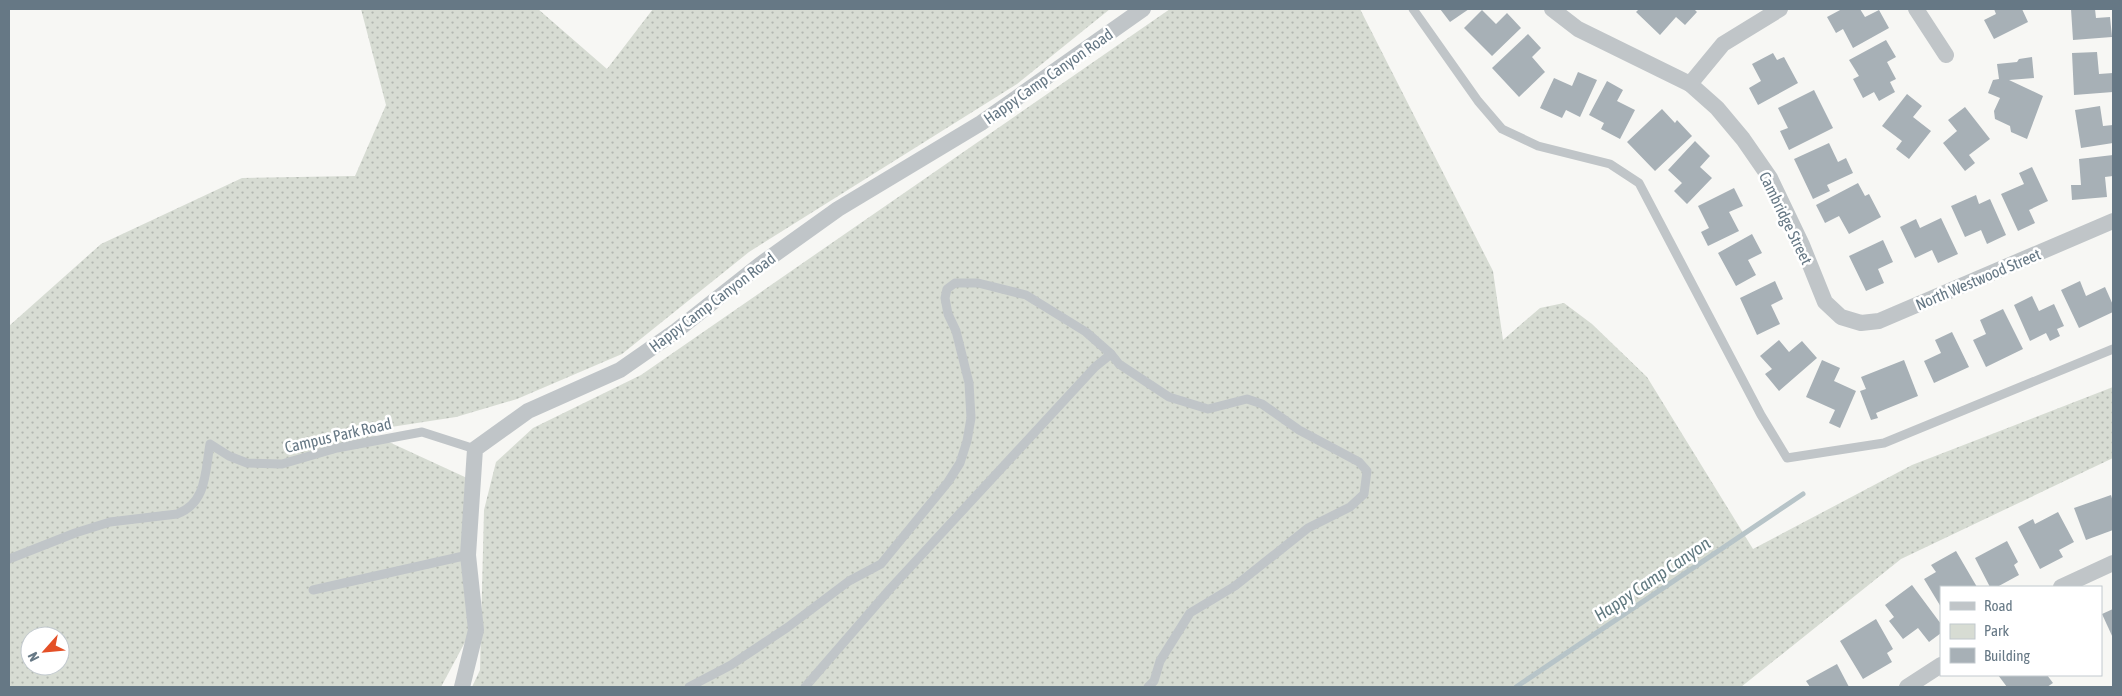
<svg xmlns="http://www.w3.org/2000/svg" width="2122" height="696" viewBox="0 0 2122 696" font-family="'Asap Condensed',sans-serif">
<defs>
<pattern id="green-dots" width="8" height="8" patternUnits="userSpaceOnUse" patternTransform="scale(1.25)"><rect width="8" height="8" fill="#d7dcd3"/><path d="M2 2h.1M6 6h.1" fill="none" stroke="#b2b7b1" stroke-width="1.8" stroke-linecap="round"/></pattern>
</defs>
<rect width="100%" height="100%" fill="#f7f7f4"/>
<g fill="url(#green-dots)" fill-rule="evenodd">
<path d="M361,9H538L607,69L653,9H1110L1017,84L749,252L622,354L517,399L456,417L365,431L467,478L471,631L441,687H9V326L101,244L242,178L355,176L386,105ZM30,636H60V666H30Z"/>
<path d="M1170,9H1360L1493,271L1503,340L1540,308L1564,303L1592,324L1647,377L1753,549L1912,465L2113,387V458L1901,559L1741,687H472L480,670L484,510L496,462L533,428L641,375Z"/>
</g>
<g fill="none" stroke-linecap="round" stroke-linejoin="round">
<path stroke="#b7c4c8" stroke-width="5" d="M1516,687L1803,494"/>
</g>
<g fill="#a7b0b6">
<path d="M1440,9H1469L1450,22Z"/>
<path d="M1639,9H1694L1697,12L1685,25L1676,17L1660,35L1636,12Z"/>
<path d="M1842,9H1860L1865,17L1879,10L1889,28L1853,48L1843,29L1836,33L1827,17Z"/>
<path d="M1994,9H2022L2028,22L1994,39L1984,20L1996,14Z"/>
<path d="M2071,9H2095L2096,18L2110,17L2112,37L2073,40Z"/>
<path d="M1482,10L1496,24L1507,13L1521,28L1492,56L1464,28Z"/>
<path d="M1528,34L1541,48L1532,57L1545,72L1519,97L1492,68Z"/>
<path d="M1886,40L1896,57L1887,62L1896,79L1890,82L1895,92L1879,101L1874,92L1863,98L1853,79L1859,76L1849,60Z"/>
<path d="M2097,52L2099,74L2113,73V92L2074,95L2072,53Z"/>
<path d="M1773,53L1777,60L1784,57L1798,83L1758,105L1749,88L1761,81L1752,64Z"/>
<path d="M2032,57L2034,78L2009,80L2043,96L2027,139L2011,132L2010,126L1995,119L1994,111L2000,98L1988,93L1993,80L1999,79L1997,64L2017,62L2019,59Z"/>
<path d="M1578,72L1597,80L1580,117L1566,110L1562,118L1540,108L1554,78L1572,86Z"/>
<path d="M1607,81L1623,90L1617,101L1635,110L1620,139L1601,129L1604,123L1589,115Z"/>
<path d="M1814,90L1833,128L1789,150L1780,131L1788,128L1778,108Z"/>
<path d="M1907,94L1922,106L1913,117L1931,131L1909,159L1896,149L1902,141L1882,126Z"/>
<path d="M2100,106L2103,126L2113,125V143L2081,148L2075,110Z"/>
<path d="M1965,107L1990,139L1969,155L1975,163L1965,171L1943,143L1957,131L1948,120Z"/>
<path d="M1662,109L1675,123L1677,120L1692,136L1655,171L1627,142Z"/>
<path d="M1695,141L1710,156L1700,167L1712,178L1687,204L1674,191L1682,183L1668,170Z"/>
<path d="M1829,143L1838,162L1846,158L1853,173L1827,185L1830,191L1813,199L1794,159Z"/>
<path d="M2113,155V176L2105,177L2107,197L2072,200L2071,185H2081L2079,159Z"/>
<path d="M2032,167L2048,201L2029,210L2035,223L2018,231L2001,194L2024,184L2019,173Z"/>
<path d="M1858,183L1865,196L1869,194L1881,217L1849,234L1839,216L1825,223L1816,205Z"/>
<path d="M1734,188L1743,206L1729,212L1739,231L1708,246L1701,232L1709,228L1698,206Z"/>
<path d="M1976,195L1979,204L1990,199L2006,235L1987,244L1981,230L1965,237L1951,206Z"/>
<path d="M1941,218L1958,254L1938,263L1932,250L1915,258L1900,227L1916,219L1920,228Z"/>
<path d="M1752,234L1762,253L1748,260L1756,275L1736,286L1718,253Z"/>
<path d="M1883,240L1893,262L1878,269L1884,283L1866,291L1849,256Z"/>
<path d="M1775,281L1783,299L1771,305L1780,324L1757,335L1740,298Z"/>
<path d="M2080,281L2086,296L2105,287L2113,305V312L2079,328L2061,290Z"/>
<path d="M2032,296L2039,311L2054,304L2064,326L2057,329L2060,336L2050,341L2046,333L2030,341L2014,305Z"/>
<path d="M2003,309L2023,349L1986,367L1973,340L1986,334L1980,320Z"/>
<path d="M1952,332L1969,367L1934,383L1924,361L1941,353L1935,340Z"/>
<path d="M1779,340L1789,352L1802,341L1817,358L1779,391L1765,374L1772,369L1760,356Z"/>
<path d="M1822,360L1840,368L1834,381L1856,391L1840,428L1829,423L1835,410L1806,397Z"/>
<path d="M1904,360L1918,396L1876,413L1878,418L1871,420L1860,391L1866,389L1861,377Z"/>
<path d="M2111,495L2113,502V530L2086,540L2074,508Z"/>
<path d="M2058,512L2074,542L2059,550L2063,557L2040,569L2018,527L2033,519L2035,524Z"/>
<path d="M2007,541L2018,562L2014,565L2019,575L1997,587H1990L1975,558Z"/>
<path d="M1956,551L1977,587H1941V607L1924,579L1936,572L1931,565Z"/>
<path d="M1912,585L1941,624V633L1929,642L1918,628L1903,639L1889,621L1894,617L1885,605Z"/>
<path d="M2113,609V638L2102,614Z"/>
<path d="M1876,619L1893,649L1887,653L1892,662L1863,679L1840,641Z"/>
<path d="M1837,664L1849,687H1810L1806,681Z"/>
<path d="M1998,675H2047L2053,683L2047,687H2007Z"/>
</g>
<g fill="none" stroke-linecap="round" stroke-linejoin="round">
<g stroke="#c0c5c8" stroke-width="9">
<path d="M1413,9L1478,101L1502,129L1538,146L1610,164L1639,183L1761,415L1787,458L1884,443L2113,349"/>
<path d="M9,559L75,533L110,522L177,514C207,503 205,472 210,444L229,456L247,463L282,464L337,448L422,432L475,449"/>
<path d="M313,590L468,555"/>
<path d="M689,687L731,665L788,627L849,581L881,564L948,482L960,463L967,441L971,418L969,383L956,331L948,314L945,298L947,289L955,283H978L1026,295L1086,332L1111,354L1119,364L1169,397L1208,409L1247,399L1262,404L1299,430L1359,462L1367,471L1364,494L1350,507L1308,528L1235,586L1190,613L1160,661L1154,681L1148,687"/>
<path d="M805,687L890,589L1095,367L1111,354"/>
</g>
<g stroke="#c0c5c8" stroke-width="16">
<path d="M1552,9L1578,29L1690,84L1717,108L1743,139L1770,178L1802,245L1825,302L1841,317L1861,323L1879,321L2113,221"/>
<path d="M1916,9L1946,55"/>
<path d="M1690,84L1723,44L1780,9"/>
<path d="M2061,587L2113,563"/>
<path d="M462,687L476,630L468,555L475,449L528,411L620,370L676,331L761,264L838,209L981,123L1143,9"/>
<path d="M1907,687L1941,665"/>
</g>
</g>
<g text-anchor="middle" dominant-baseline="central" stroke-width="5" stroke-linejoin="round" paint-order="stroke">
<g font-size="16" fill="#667885" stroke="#fff">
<text transform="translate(1048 76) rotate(-35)">Happy Camp Canyon Road</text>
<text transform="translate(1786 218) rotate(64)">Cambridge Street</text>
<text transform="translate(1978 279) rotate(-23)">North Westwood Street</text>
<text transform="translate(712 302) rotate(-37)">Happy Camp Canyon Road</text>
<text transform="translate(338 435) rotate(-13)">Campus Park Road</text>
</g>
<g font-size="18" font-style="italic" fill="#627a81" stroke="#fff">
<text transform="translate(1652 579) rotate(-34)">Happy Camp Canyon</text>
</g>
</g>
<rect width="2122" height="696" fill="none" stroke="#667885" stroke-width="20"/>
<rect x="1940" y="586" width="162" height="90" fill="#ffffff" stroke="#c2c9ce"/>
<rect x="1950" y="602" width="25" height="8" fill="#c0c5c8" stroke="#c2c9ce"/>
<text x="1984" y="611" font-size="15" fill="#667885">Road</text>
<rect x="1950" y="624" width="25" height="15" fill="#d7dcd3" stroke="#c2c9ce"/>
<text x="1984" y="636" font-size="15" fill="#667885">Park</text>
<rect x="1950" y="648" width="25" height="15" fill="#a7b0b6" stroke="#c2c9ce"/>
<text x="1984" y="661" font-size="15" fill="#667885">Building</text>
<g transform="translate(45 651) rotate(243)"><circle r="24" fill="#ffffff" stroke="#c2c9ce"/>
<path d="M0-4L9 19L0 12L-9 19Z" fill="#e45027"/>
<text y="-8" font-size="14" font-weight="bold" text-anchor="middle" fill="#667885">N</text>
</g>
</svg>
